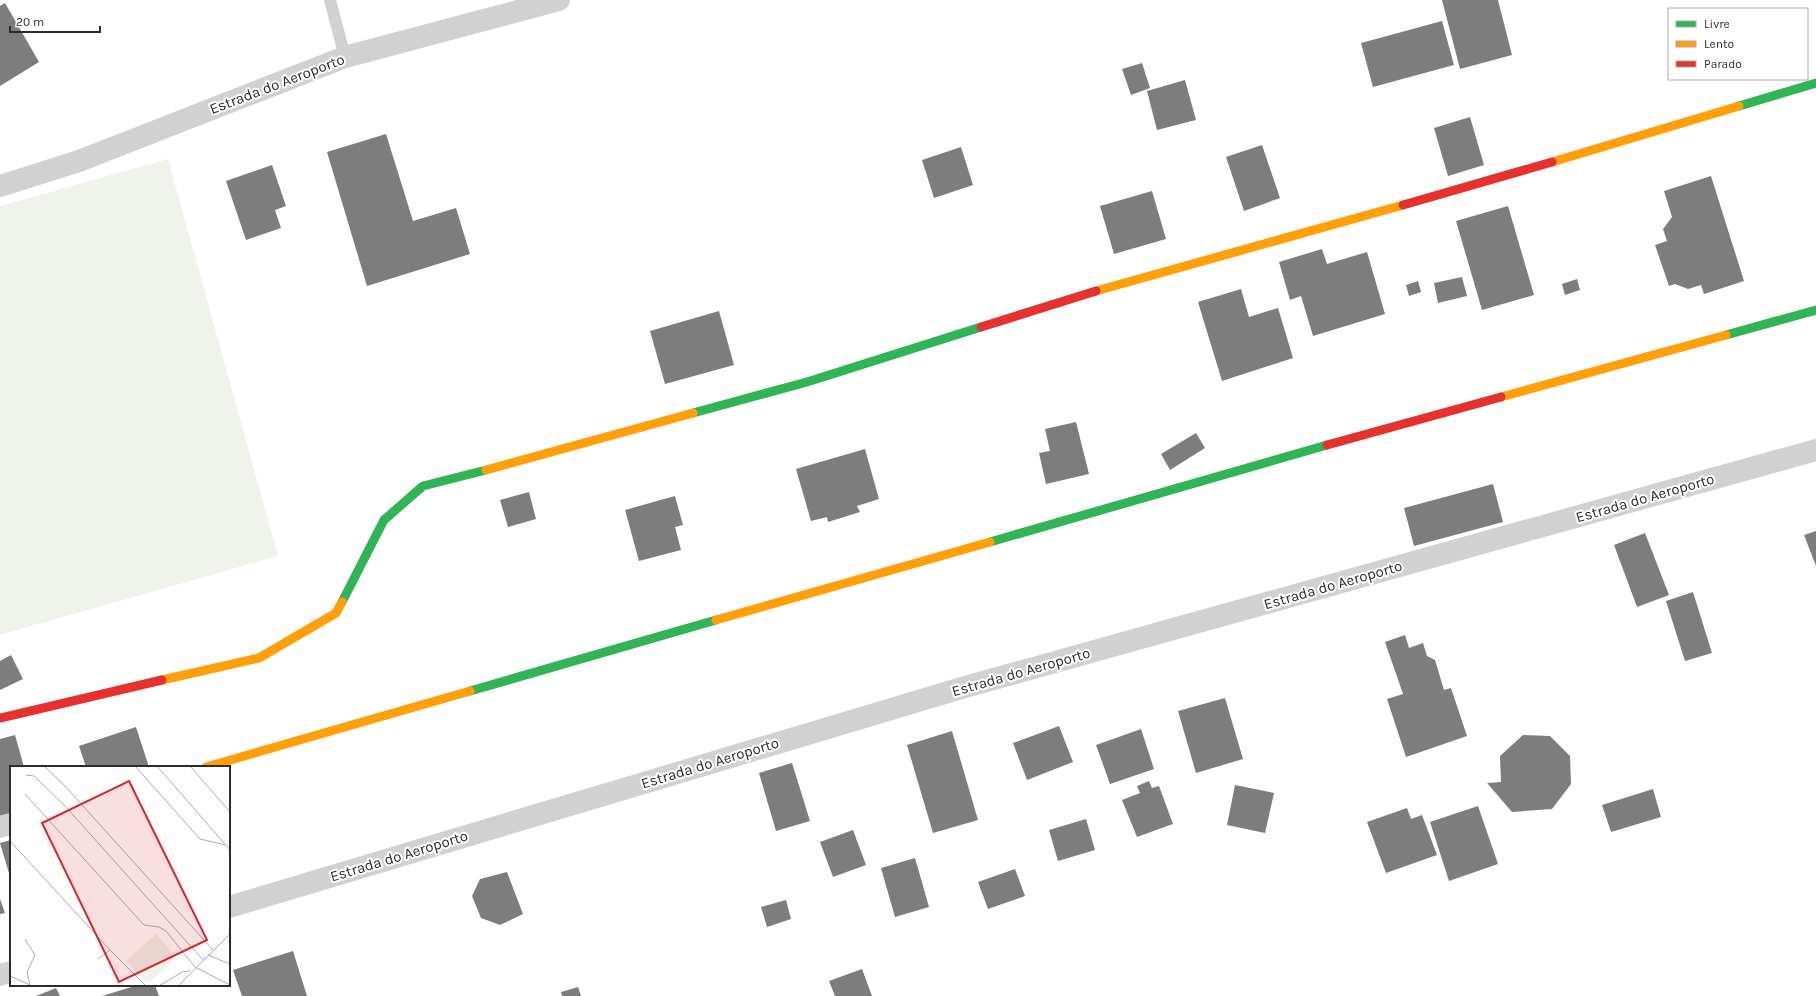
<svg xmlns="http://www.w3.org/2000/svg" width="1816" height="996" viewBox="0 0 1816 996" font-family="Karla,sans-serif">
<rect width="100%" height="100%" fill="#fff"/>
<path fill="#eff3eb" d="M168,159L278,556L0,635V206Z"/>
<g fill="#7d7d7d">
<path d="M1442,0H1498L1512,55L1460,69Z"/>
<path d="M5,3L39,62L0,86V6Z"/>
<path d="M1442,21L1454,65L1373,87L1361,43Z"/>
<path d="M1142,63L1150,88L1131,95L1122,69Z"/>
<path d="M1185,80L1196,120L1157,130L1147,91Z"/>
<path d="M1470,117L1484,165L1448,176L1434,128Z"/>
<path d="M386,134L413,221L456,208L470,254L367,286L327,152Z"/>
<path d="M1262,145L1280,198L1244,211L1226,157Z"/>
<path d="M961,147L973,185L934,198L922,160Z"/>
<path d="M272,165L286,206L275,210L281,228L246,240L226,181Z"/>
<path d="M1711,176L1744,281L1704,294L1701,285L1688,289L1675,284L1669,286L1655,245L1667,241L1663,229L1672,217L1664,191Z"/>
<path d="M1152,191L1166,239L1114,254L1100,206Z"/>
<path d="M1508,206L1534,295L1482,310L1456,221Z"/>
<path d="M1322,249L1327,264L1367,252L1385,314L1313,336L1301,296L1290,300L1279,262Z"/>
<path d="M1462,277L1467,296L1438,303L1434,283Z"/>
<path d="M1577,279L1580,290L1565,295L1562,284Z"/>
<path d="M1418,281L1421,292L1409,296L1406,285Z"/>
<path d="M1241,289L1249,317L1278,308L1293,358L1222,381L1198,302Z"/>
<path d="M719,311L734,365L665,384L650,331Z"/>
<path d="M1076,422L1089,474L1046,484L1039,453L1050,451L1045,429Z"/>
<path d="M1196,433L1205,448L1170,470L1161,454Z"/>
<path d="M865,449L879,499L857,506L860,512L828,522L827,517L811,521L796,469Z"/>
<path d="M1493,484L1503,522L1414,546L1404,508Z"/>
<path d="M529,492L536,519L508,527L500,500Z"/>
<path d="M675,496L683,525L675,527L681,550L639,561L625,510Z"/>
<path d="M1816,531V566L1804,535Z"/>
<path d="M1645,533L1669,595L1637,607L1614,545Z"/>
<path d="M1693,592L1712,653L1685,661L1666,601Z"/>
<path d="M1405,635L1409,648L1423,643L1427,656L1435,660L1444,690L1451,688L1467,736L1406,757L1387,699L1403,694L1385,642Z"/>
<path d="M11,655L23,679L0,690V661Z"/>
<path d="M1225,698L1243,759L1196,773L1178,711Z"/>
<path d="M1059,726L1073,762L1027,780L1013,743Z"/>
<path d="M136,727L149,767H86L79,746Z"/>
<path d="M1141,729L1154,769L1110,784L1096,745Z"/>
<path d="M952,731L978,820L933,833L907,745Z"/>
<path d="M15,735L24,767H11V816L0,819V739Z"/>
<path d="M1523,735L1550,736L1570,756L1571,784L1552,809L1512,812L1487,783L1501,782L1500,756Z"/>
<path d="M792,763L810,821L776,831L759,773Z"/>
<path d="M1149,781L1152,788L1159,786L1173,824L1137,837L1122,800L1140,793L1137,786Z"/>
<path d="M1235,785L1274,793L1265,833L1227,825Z"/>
<path d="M1653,789L1661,817L1611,832L1602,805Z"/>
<path d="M1478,806L1498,864L1449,881L1430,822Z"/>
<path d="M1407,808L1411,819L1422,815L1437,855L1386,873L1367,822Z"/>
<path d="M1086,819L1095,850L1058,861L1049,830Z"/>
<path d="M853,830L866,865L833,877L820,842Z"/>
<path d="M11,840V880L0,843Z"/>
<path d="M915,858L929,907L895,917L881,868Z"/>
<path d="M1015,869L1025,896L988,909L978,882Z"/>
<path d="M507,872L523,914L500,925L481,918L472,896L480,879Z"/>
<path d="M0,899L5,913L0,914Z"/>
<path d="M786,900L791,919L767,927L761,907Z"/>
<path d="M293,951L307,996H242L233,970Z"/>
<path d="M862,969L872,996H835L829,981Z"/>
<path d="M138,985H155L159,996H102Z"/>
<path d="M578,987L581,996H562L561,992Z"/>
<path d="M56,988L60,996H36Z"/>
</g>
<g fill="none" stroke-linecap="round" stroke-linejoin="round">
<path stroke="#d1d1d1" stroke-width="12" d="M330,0L345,57"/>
<g stroke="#d1d1d1" stroke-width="22">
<path d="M0,186L79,161L345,57L559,0"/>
<path d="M0,827L11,824"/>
<path d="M229,907L965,687L1816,450"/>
<path d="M0,975L11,972"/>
</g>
<g stroke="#30b455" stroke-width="9">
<path d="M1739,106L1816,83"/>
<path d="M1726,335L1816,310"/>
<path d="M693,413L807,382L981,327"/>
<path d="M990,542L1327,445"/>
<path d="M342,602L384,520L423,486L486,470"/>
<path d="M470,691L716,620"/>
</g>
<g stroke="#ff9f0a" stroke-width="9">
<path d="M1552,162L1739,106"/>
<path d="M1096,291L1403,205"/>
<path d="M1501,397L1726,335"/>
<path d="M486,470L693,413"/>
<path d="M716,620L990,542"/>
<path d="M162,680L259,658L336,613L342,602"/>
<path d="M206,767L470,691"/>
</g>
<g stroke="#e5322d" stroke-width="9">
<path d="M1403,205L1552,162"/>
<path d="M981,327L1096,291"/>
<path d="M1327,445L1501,397"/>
<path d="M0,718L162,680"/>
</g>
</g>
<g text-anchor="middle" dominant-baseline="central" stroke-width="4" stroke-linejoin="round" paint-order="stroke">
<g font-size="15" fill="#2c2c2c" stroke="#fff">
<text transform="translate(277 84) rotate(-21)">Estrada do Aeroporto</text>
<text transform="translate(1645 498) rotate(-16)">Estrada do Aeroporto</text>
<text transform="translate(1333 585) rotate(-16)">Estrada do Aeroporto</text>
<text transform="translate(1021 672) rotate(-16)">Estrada do Aeroporto</text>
<text transform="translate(710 763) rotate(-17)">Estrada do Aeroporto</text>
<text transform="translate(399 856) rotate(-17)">Estrada do Aeroporto</text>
</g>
</g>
<g transform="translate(10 766)">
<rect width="220" height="220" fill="#fff"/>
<path d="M146,168L167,192L137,218L116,195Z" fill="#eff3eb"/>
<path fill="none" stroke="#ababab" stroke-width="1" d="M34,0L55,20L203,184M125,0L190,73L216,79M147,0L220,84M180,0L220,46M16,9L24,10L55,40L193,194M15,28L134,159L149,161L156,165L185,201L220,219M0,75L100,184L136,220M15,173L25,189L17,206L20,219M198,189L220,198M88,193L100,184M0,210L20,219M149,220L172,206L180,205M168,220L220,168"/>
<path fill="#d62828" fill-opacity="0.15" stroke="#d62828" stroke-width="2" d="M119,15L197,174L109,216L32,57Z"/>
<rect width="220" height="220" fill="none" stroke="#2c2c2c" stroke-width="2"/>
</g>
<rect x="1668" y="8" width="140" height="72" fill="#ffffff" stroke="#ababab"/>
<rect x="1676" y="21" width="20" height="6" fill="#30b455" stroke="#ababab"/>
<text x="1704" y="28" font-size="12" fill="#2c2c2c">Livre</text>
<rect x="1676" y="41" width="20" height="6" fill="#ff9f0a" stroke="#ababab"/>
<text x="1704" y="48" font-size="12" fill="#2c2c2c">Lento</text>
<rect x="1676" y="61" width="20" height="6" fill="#e5322d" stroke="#ababab"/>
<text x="1704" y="68" font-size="12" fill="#2c2c2c">Parado</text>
<path d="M10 26v6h90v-6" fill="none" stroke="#2c2c2c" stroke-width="2"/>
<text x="16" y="26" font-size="12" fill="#2c2c2c" stroke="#ffffff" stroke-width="3" paint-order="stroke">20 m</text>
</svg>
